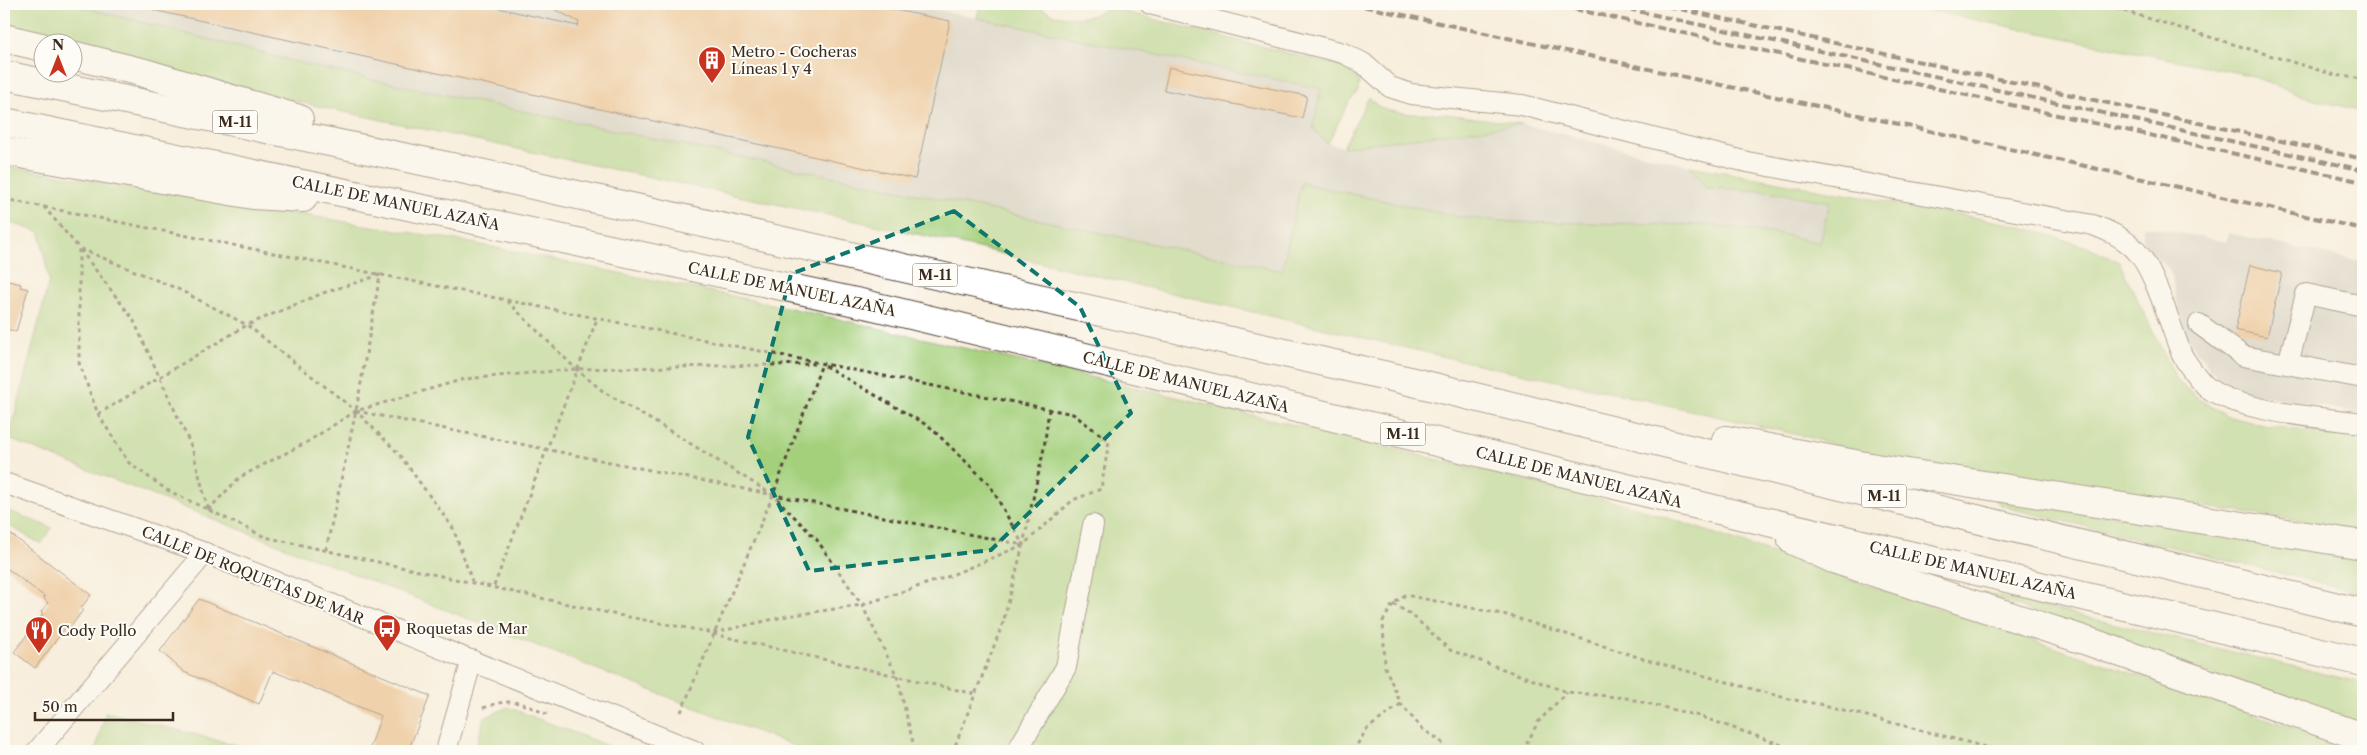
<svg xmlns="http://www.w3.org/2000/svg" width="2367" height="755" viewBox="0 0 2367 755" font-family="'Libre Caslon Text',serif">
<rect width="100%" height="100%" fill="#fdfcf7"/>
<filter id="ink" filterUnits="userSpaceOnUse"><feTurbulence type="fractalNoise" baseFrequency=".02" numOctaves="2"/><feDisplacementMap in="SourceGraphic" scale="10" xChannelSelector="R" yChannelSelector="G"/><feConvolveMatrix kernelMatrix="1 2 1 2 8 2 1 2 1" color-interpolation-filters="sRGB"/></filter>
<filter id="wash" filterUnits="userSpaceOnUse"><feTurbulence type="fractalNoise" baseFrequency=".0096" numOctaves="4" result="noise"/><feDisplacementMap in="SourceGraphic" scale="20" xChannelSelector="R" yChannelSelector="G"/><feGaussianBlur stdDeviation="1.12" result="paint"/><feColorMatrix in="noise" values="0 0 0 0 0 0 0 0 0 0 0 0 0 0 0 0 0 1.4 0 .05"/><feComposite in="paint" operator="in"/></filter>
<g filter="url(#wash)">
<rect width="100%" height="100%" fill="#f8eedd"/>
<g fill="#c5c5b9">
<path d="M71,4H910L1322,90L1325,142L1343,147L1522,124L1690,166L1706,188L1768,191L1830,202L1820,243L1780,234L1709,225L1513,222L1459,217L1301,183L1283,271L427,91L320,68Z"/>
<path d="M2143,226L2226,242L2228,233L2363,262V414L2250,393L2217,377L2185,335L2170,270L2143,243Z"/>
</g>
<g fill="#a4d07c" stroke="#707d4d">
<path d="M4,4H70L320,68L427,91L1282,271L1301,183L1459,217L1513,222L1709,225L1780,234L1820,243L1830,202L1768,191L1706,188L1690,166L2016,225L2087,247L2119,262L2178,382L2204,402L2230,417L2263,425L2363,439V531L1870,455L1811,438L1646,400L1454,359L931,237L330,109L196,78L79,42L9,27L4,24Z"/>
<path d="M980,4H1033L1055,15L1074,18L1091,16L1109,8L1344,67L1354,73L1359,81L1358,91L1349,102L1328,143L1325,142L1313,128L1321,89L977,18Z"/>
<path d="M1897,4H2363V111L2314,100L2249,75Z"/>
<path d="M1369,97L1376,105L1389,111L1413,114H1446L1522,124L1343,147Z"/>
<path d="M4,166L457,240L786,307L1211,405L1635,507L2363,751H806L9,439L49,281L40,232L4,221Z"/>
<path d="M1989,495L2363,555V593L2013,509L2001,505Z"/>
<path d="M4,509L52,528L41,544L6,524L4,526Z"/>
<path d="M1985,593L2363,683V728L1982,594Z"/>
<path d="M508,707L621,751H475L484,718Z"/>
<path d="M106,712L260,751H95Z"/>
</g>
<g id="blocks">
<g fill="#e5ae70">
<path d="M154,4H480L578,26L579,22L544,4H866L950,21L915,179L153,10Z"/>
<path d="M1169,67L1307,96L1302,118L1164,90Z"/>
<path d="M2250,265L2282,273L2267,337L2235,330Z"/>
<path d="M4,280L21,284L20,287L28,289L16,332L4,328Z"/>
<path d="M4,529L91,595L81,608L83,610L70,628L67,626L35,668L14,652L43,614L41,612L48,603L44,599L45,597L4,566Z"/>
<path d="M199,599L430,696L408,751H369L381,716L273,671L259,704L184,672L160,651Z"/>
</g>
</g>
</g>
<g filter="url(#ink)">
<use href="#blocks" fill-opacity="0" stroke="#57473b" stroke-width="1"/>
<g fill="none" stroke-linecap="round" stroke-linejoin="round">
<g stroke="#57473b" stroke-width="22">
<g id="minor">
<path d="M1150,4L1343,53L1363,63L1390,87L1411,94L1522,105L1747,162L2093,225C2111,232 2127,239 2139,254C2156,275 2171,328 2182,355C2189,366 2197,379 2208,388C2239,412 2323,418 2363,423"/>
<path d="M2199,324L2243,356L2363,378"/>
<path d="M2288,364L2306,294L2363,306"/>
<path d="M4,483L205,553L695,751"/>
<path d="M37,751L205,553"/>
<path d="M446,751L472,660"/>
<path d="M1017,751L1066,667L1093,525"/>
</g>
</g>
<g stroke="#57473b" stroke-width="30">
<g id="highway">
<path d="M4,38L42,47"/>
<path d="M72,55L141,72L299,119"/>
<path d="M4,75L466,170L1405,380L2363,613"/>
<path d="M4,122L442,213L865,304L1739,515L2363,662"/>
<path d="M4,151L253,195L303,198"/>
<path d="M1726,440L1876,468L2363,545"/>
<path d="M1792,540L1833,559L2087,641L2363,737"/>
</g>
</g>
<g stroke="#57473b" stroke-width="3" stroke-dasharray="4 4" stroke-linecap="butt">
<path d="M2101,4L2335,75L2363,79"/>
<path d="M4,199L44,207L79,248V363L98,414L129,463L167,490L265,537L613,614L713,633L787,616L862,605L947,577L1023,545L1073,500L1101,489L1109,441L1073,414L44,207"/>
<path d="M507,301L576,369L604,392L675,434L773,495L817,540L862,605L897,676L915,751"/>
<path d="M825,366L930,427L990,485L1023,545L1044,448L1049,409"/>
<path d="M356,411L1023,545L1003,623L953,751"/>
<path d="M98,414L247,325L323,293L380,275L356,411L326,550"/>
<path d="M208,509L192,448L133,319L79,248L178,289L247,325L356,411L399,454L453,528L472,581"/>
<path d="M208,510L240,477L307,442L356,411L464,379L576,369L814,364"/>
<path d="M494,586L597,319"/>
<path d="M1393,604L1412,615L1450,650L1567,692L1626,698L1699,716L1799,751"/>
<path d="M713,634L975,694"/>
<path d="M483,708C514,697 517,702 547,714"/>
<path d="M681,712L773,495L822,364"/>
<path d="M1353,751L1367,729L1401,704"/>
<path d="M1447,751L1440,740L1422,729L1401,704L1385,667L1383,621L1393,604L1405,595L1507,615L1647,660L1789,699L1824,705L2001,751"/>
<path d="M1523,751L1538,722L1567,692"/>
</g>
<use href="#minor" stroke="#fff" stroke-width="20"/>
<use href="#highway" stroke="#fff" stroke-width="28"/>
<g stroke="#3b2a1e" stroke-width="4" stroke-dasharray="8 4" stroke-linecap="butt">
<path d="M1353,4L1908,126L2363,229"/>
<path d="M1551,4L2363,182"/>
<path d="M1605,4L2363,170"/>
<path d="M1657,4L2363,159"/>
</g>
</g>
</g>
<path d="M0 0H2367V755H0ZM954,211L1080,307L1131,413L991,550L809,571L748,437L791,274Z" fill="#f8eedd" fill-opacity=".55" fill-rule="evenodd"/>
<path fill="none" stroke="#0f766e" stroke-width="4" stroke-dasharray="10 6" stroke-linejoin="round" d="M954,211L1080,307L1131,413L991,550L809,571L748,437L791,274Z"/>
<defs>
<g id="building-pin" transform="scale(1.4375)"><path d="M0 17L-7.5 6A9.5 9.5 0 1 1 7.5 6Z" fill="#c8321e" stroke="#fdfcf7"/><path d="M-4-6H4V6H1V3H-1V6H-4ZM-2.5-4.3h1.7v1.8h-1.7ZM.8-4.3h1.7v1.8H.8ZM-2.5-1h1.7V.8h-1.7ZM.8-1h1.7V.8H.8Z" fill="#fff"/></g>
<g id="bus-pin" transform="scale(1.4375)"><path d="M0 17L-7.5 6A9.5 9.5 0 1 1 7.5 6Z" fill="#c8321e" stroke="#fdfcf7"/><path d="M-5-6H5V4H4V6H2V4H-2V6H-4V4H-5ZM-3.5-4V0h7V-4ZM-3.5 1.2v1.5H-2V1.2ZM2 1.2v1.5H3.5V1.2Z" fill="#fff"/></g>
<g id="restaurant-pin" transform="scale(1.4375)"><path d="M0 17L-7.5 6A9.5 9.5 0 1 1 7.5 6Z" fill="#c8321e" stroke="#fdfcf7"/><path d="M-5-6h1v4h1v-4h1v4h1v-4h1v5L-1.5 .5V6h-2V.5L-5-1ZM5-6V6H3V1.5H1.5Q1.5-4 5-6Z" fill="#fff"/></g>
</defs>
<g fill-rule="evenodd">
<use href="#building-pin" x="712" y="60"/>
<use href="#bus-pin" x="387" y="628"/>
<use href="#restaurant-pin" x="39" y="630"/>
</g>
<g text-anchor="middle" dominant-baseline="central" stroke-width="4" stroke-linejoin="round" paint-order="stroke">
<g fill="#fdfcf7" stroke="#75695f" stroke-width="1">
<rect x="212.5" y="110.5" width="45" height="23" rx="4"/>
<rect x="912.5" y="263.5" width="45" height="23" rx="4"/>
<rect x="1380.5" y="422.5" width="45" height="23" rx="4"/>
<rect x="1861.5" y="484.5" width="45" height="23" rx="4"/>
</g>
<g font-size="14" font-weight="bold" fill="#3b2a1e">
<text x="235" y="122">M-11</text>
<text x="935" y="275">M-11</text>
<text x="1403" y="434">M-11</text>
<text x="1884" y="496">M-11</text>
</g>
<g font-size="15" fill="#3b2a1e" stroke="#fdfcf7" text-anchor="start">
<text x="731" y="51">Metro - Cocheras<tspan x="731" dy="17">Líneas 1 y 4</tspan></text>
<text x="406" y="628">Roquetas de Mar</text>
<text x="58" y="630">Cody Pollo</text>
</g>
<g font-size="15" fill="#3b2a1e" stroke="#fdfcf7">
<text transform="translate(396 203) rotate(12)">CALLE DE MANUEL AZAÑA</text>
<text transform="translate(792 289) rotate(12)">CALLE DE MANUEL AZAÑA</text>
<text transform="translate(1186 382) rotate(14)">CALLE DE MANUEL AZAÑA</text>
<text transform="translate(1579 477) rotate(14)">CALLE DE MANUEL AZAÑA</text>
<text transform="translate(1973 570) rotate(13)">CALLE DE MANUEL AZAÑA</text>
<text transform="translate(253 575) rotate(22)">CALLE DE ROQUETAS DE MAR</text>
</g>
</g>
<rect width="2367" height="755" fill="none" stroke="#fdfcf7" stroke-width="20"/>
<g transform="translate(58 58)"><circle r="24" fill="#fdfcf7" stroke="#afa8a0"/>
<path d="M0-4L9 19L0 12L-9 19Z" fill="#c8321e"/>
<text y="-8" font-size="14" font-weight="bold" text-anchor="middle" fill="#3b2a1e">N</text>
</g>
<path d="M35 712v8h138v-8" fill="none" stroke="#3b2a1e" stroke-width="2.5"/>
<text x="42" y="712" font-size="15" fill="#3b2a1e" stroke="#fdfcf7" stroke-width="4" paint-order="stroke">50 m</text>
</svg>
